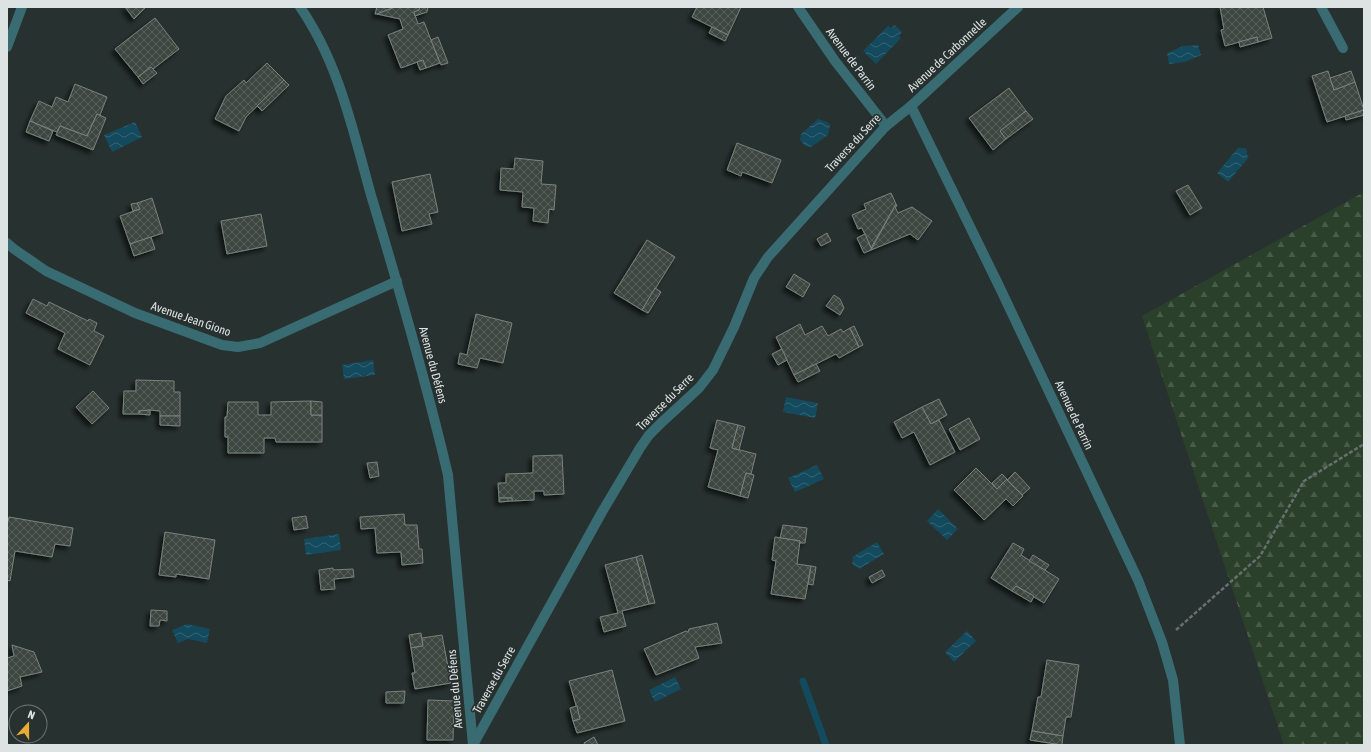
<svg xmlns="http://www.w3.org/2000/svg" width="1371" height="752" viewBox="0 0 1371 752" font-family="'Asap Condensed',sans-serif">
<defs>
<pattern id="forest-firs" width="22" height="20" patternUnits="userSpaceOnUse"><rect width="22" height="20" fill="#2b402a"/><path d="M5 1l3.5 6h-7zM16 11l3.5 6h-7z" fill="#495b49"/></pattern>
<pattern id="water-waves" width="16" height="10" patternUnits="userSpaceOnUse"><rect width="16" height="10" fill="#144a5d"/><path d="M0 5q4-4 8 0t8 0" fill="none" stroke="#366474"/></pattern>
<pattern id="building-cross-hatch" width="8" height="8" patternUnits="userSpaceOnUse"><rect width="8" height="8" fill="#3d4641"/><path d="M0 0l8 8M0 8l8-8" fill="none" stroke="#59615c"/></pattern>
<filter id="shadow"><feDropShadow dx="-3.5" dy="3.5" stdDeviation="2" flood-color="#0009"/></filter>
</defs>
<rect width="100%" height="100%" fill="#273130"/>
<path fill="url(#forest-firs)" d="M1364,192V745H1284L1142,316Z"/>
<g fill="url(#water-waves)">
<path d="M895,25L902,32L899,36L901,38L876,64L863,51L888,26L891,28Z"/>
<path d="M1198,45L1201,55L1185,62L1169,64L1167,53L1183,46Z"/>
<path d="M818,119L827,122L830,125L828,135L811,147L805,146L800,140L801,134Z"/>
<path d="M135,122L142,137L112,152L104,135Z"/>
<path d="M1238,148H1245L1247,150V155L1249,157L1228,182L1217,173Z"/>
<path d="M373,360L375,375L344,379L342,365Z"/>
<path d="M786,397L818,403L815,418L783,412Z"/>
<path d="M817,465L824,479L795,492L788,478Z"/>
<path d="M938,509L958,529L947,540L927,521Z"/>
<path d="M339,534L341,550L306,555L304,539Z"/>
<path d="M877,542L884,554L859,569L857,567L854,566L852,563L853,559L852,557Z"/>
<path d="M187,624L210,629L207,643L188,639L178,643L172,630Z"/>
<path d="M967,631L976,641L954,662L945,652Z"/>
<path d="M675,677L681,689L655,702L649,690Z"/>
</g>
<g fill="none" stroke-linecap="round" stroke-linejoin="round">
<path stroke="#144a5d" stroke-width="7" d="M803,681L826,745"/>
</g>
<g fill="url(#building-cross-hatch)" stroke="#79837e" filter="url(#shadow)">
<path d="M125,7H146L134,19Z"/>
<path d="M377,7H395L377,14H375Z"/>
<path d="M395,7H420L419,10L414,12L418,24L424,22L440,63L426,68L423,60L401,68L388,35L403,29L400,19L377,14Z"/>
<path d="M420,7H428L427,12L415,16L414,12L419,10Z"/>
<path d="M697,7H741L728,35L692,17Z"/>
<path d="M1220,7H1239V8L1245,7H1263L1272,38L1258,42L1257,37L1225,46L1221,30L1224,29Z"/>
<path d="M155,18L179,49L153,69L151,67L138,77L115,49Z"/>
<path d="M712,27L728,35L725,41L709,33Z"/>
<path d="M438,37L448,63L441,65L431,40Z"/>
<path d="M1257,37L1258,42L1240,47L1239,42Z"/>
<path d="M423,60L426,68L420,70L417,62Z"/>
<path d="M267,63L284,80L246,117L239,131L215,119L226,96L244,80L246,83Z"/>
<path d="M151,67L157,73L143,84L138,77Z"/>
<path d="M1328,71L1334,90L1355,82L1364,110L1327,122L1312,76Z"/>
<path d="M1351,71L1355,82L1334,90L1330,78Z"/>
<path d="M284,80L289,85L262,111L257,106Z"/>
<path d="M75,84L107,97L100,115L97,114L87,136L60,126L57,132L30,121L39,101L52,107L56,97L68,102Z"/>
<path d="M1009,88L1026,111L1000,131L1006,139L993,150L969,118Z"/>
<path d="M1364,110V115L1346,120L1345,116Z"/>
<path d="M1026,111L1033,119L1006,139L1000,131Z"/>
<path d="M97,114L106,118L93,150L56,135L60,126L87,136Z"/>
<path d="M30,121L53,131L49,141L26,132Z"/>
<path d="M737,143L781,160L772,183L742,172L741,176L727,170Z"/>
<path d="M515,158L543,161L541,184L556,185L554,210L549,209L548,223L533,221L534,208L522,207L523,192L500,190L501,168L514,169Z"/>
<path d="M430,174L438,212L429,214L432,224L402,231L392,182Z"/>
<path d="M1188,185L1202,208L1190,215L1176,191Z"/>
<path d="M891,193L896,204L871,248L862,228L858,229L852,215L866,209L864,204Z"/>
<path d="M152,198L163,233L130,244L120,216L140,209L137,203Z"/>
<path d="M137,203L140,209L133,211L131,204Z"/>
<path d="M896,204L897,206L895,207L898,213L912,207L932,221L918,240L910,234L871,250Z"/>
<path d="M261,214L267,246L227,254L221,221Z"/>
<path d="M827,233L831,241L821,246L817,239Z"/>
<path d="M865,234L871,248V250L864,253L857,238Z"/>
<path d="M151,237L155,249L134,256L130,244Z"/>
<path d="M647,240L675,257L642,310L614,293Z"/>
<path d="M794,274L810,284L803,297L786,287Z"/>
<path d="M655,288L661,292L648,313L642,310Z"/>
<path d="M834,295L840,299L844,308L840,315L826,306Z"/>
<path d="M33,299L47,306L49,302L88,321L89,319L97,323L94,331L104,336L90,365L58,349L65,333L26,313Z"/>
<path d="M476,314L512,323L503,363L480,358L477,368L458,364L460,353L467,355Z"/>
<path d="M800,324L805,335L822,326L828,336L841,329L843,332L850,328L859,347L839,358L836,354L794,375L776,337Z"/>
<path d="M854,326L863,345L859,347L850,328Z"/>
<path d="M782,349L787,360L778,365L772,354Z"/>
<path d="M816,364L820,371L798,382L794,375Z"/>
<path d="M136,380L174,381V392H180V416H160V411L150,410L139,411V414H123L124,391H136Z"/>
<path d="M93,391L109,408L92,424L76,407Z"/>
<path d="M939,399L947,415L931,424L922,407Z"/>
<path d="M311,401V415H322V442H276L275,438H264V453H228V437H225V417H227L228,402H258V415H271V402Z"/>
<path d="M311,401L322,402V415H311Z"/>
<path d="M922,407L931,424L939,420L955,452L930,465L914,432L902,438L894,422Z"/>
<path d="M150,410V415L139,414V411Z"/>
<path d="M160,416H180V426L160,425Z"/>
<path d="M969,418L980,439L960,450L949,429Z"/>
<path d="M717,420L738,425L732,448L756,454L751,474L746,473L740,496L708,487L718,450L710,448Z"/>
<path d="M738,425L745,427L739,450L732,448Z"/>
<path d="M562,455L564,494L544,495V491H534V500L512,501V498H499L498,483H506V474L533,473V456Z"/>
<path d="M377,462L379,476L370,478L367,463Z"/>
<path d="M976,468L997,489L1007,479L1023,496L1013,506L1006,499L984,520L954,490Z"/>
<path d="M1015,472L1030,488L1022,495L1007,480Z"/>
<path d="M746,473L754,475L748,498L740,496Z"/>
<path d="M1002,474L1007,479L997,489L992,483Z"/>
<path d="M499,498H512V501L499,502Z"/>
<path d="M404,514L405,525H417L419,549H422L423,563L402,565L401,552L377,553L375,528L361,529L360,517Z"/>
<path d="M306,516L308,528L294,530L292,518Z"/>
<path d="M9,517L73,528L70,546L55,544L52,557L15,551L10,581L7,580V525Z"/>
<path d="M783,525L807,528L805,543H800V541L780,538Z"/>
<path d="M165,532L215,540L209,579L176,574V577L159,575Z"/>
<path d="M775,537L800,541L797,564L811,566L805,599L771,594L776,561L772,560Z"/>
<path d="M1013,543L1024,549L1021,555L1059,579L1044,603L1016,586L1012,591L991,578Z"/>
<path d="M642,555L655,603L649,604L636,557Z"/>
<path d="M1033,555L1049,565L1045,570L1029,561Z"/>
<path d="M636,557L649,604L622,611L626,626L604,632L600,617L618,613L605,565Z"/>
<path d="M811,566L816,567L813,585L808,584Z"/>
<path d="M333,568V570L353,569L354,577L334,579L335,589L321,590L319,570Z"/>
<path d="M882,570L885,576L872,583L869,577Z"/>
<path d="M1016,586L1034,596L1031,602L1012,591Z"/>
<path d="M151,610L167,611V621L160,620L159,626H150Z"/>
<path d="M717,623L722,643L695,647L699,658L656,675L644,649L686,631L688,632L689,629Z"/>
<path d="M421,633L423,646L411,648L409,635Z"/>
<path d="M442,635L451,683L415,689L412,673H415L411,648L423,646L422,638Z"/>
<path d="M12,645L34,652L42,672L20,677L22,686L7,691V658L14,656Z"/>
<path d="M1047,660L1079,665L1071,717H1066L1063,736L1032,731L1038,697H1041Z"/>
<path d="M612,670L625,721L577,733L573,721L580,719L569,681Z"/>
<path d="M405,691L404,703H386V692Z"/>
<path d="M428,700L454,701L453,740H427Z"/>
<path d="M577,706L580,719L573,721L570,708Z"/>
<path d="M1032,731L1063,736L1062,745L1030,740Z"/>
<path d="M594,737L598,745H585L584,743Z"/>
</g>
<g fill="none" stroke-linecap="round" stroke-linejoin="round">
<path stroke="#67706f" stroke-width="2.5" stroke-dasharray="4 2" stroke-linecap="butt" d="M1176,630L1260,556L1304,481L1364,444"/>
<g stroke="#396c72" stroke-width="10">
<path d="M300,7C339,63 353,131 371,195C399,288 426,381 448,475L473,745"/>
<path d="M798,7L835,61L886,126"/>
<path d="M1321,7L1343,48"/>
<path d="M7,47L22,7"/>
<path d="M911,106L1000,288L1138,580L1162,642L1173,680L1180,745"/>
<path d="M7,243L14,249L46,271L135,313L222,345L238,347L260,343L397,281"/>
<path d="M473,745L602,512L640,448L649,435L661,423L699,388L713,370L734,327L754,278L768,257L886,126L911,106L1018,7"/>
</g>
</g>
<g text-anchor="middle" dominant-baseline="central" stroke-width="3.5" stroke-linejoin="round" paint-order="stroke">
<g font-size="12" fill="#dde3e2" stroke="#273130">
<text transform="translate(947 55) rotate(-43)">Avenue de Carbonnelle</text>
<text transform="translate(851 59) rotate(53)">Avenue de Parrin</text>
<text transform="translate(853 143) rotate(-47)">Traverse du Serre</text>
<text transform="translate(191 319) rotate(19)">Avenue Jean Giono</text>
<text transform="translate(433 365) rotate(75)">Avenue du Défens</text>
<text transform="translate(665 402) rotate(-45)">Traverse du Serre</text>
<text transform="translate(1074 415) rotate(65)">Avenue de Parrin</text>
<text transform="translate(494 680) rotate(-61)">Traverse du Serre</text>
<text transform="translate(455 689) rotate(-95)">Avenue du Défens</text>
</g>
</g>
<rect width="1371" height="752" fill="none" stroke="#dde3e2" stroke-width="16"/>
<g transform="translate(28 724) rotate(21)"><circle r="19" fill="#273130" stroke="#707877"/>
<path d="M0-3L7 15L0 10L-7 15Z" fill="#e6ac36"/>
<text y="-6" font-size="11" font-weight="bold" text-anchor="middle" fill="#dde3e2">N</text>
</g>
</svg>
